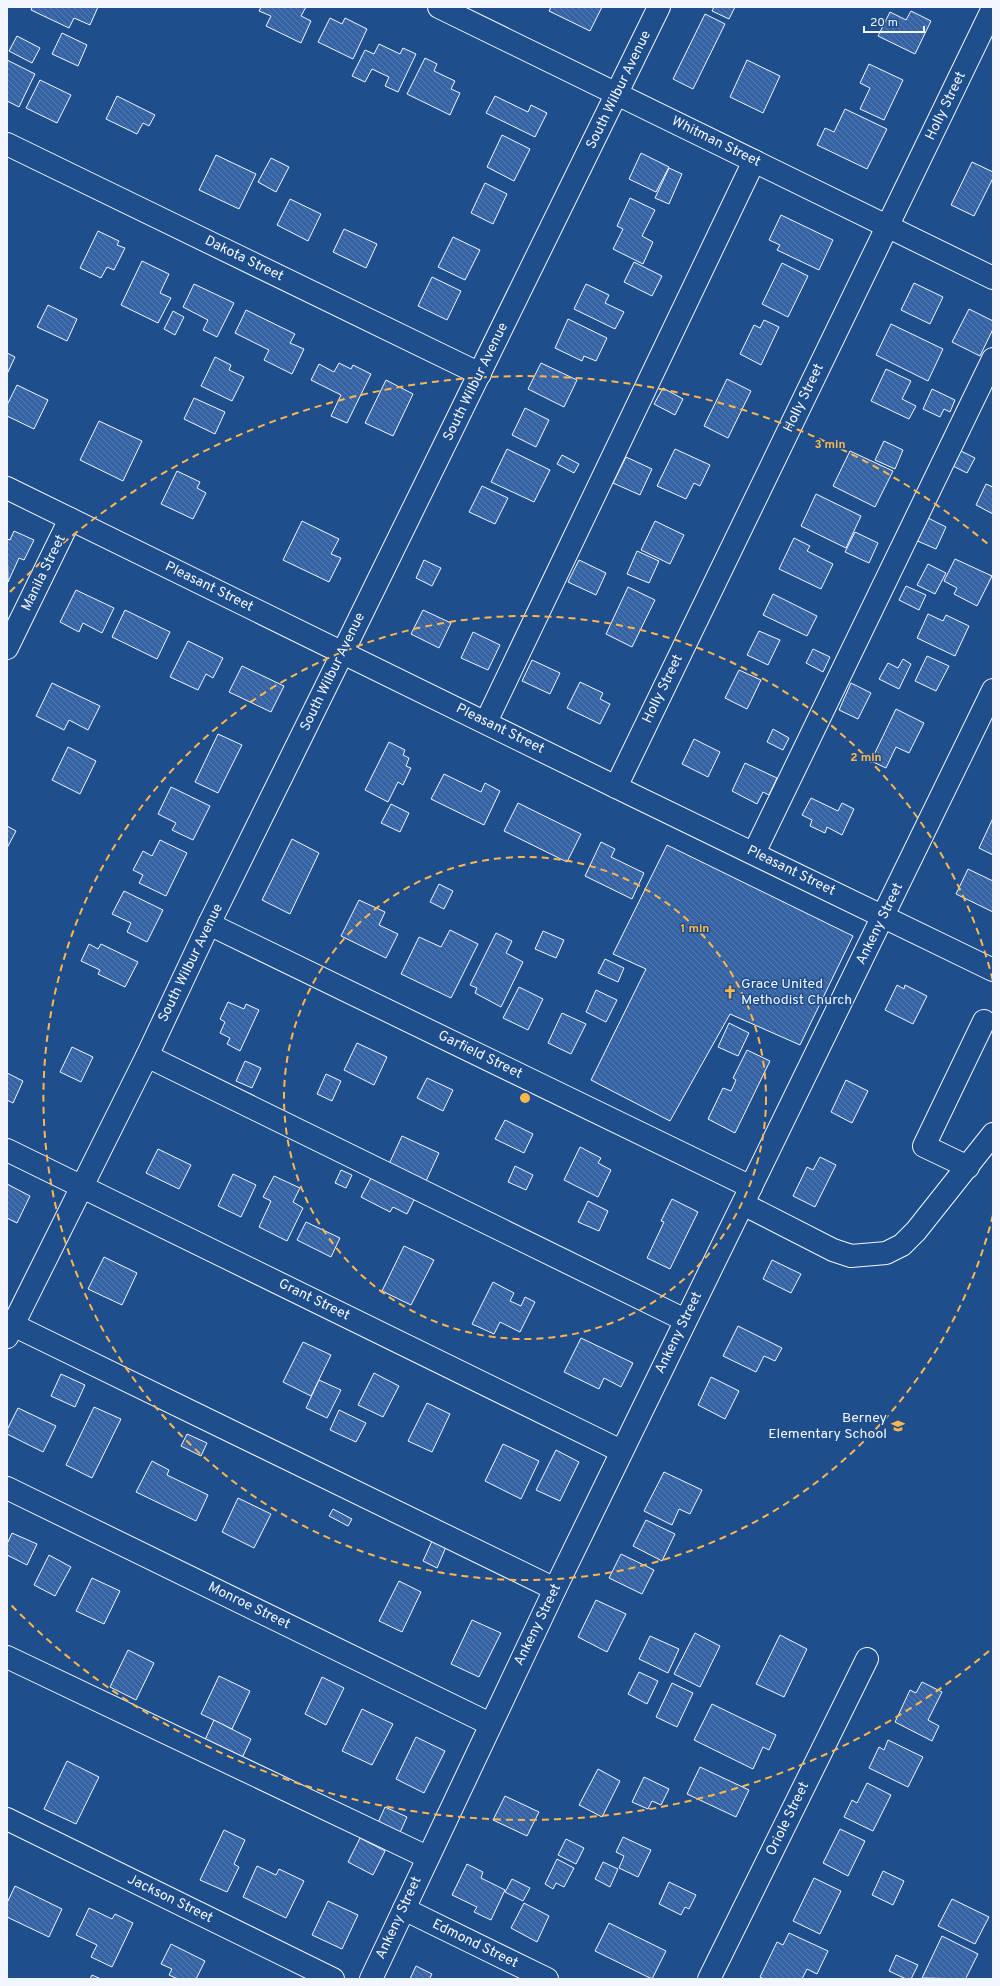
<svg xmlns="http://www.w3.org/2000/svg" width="1000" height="1986" viewBox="0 0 1000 1986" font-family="Overpass,sans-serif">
<defs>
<pattern id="building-back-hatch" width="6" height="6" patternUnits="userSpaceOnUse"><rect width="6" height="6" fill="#3563a3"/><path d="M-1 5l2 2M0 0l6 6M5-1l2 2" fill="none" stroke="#537ab1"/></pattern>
</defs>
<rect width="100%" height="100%" fill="#1f4e8c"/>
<g fill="url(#building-back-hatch)" stroke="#f2f6ff">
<path d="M32,7H98L90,25L74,18L69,28L31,10Z"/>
<path d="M261,7H306L301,16L311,21L301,43L266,26L271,16L259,11Z"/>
<path d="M551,7H602L590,31L549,11Z"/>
<path d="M714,7H735L729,19L712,11Z"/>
<path d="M911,11L931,21L915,54L878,36L890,12L906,20Z"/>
<path d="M705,14L725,24L693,89L673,79Z"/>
<path d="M330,18L342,24L345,18L367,29L353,59L318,42Z"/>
<path d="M62,33L87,45L78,66L52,54Z"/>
<path d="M17,36L40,48L32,63L9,51Z"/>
<path d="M379,44L400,54L403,48L416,54L398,92L385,86L389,77L372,69L365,82L352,76L365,50L374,54Z"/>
<path d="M425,58L437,64L434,71L455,81L451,89L460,93L450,115L407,94Z"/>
<path d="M7,60L35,74L19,107L7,101Z"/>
<path d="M747,60L780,76L763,113L730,97Z"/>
<path d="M869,64L903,80L884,120L860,109L870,88L860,83Z"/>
<path d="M40,80L71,95L57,123L26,108Z"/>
<path d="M117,96L155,115L149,126L143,123L137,134L106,119Z"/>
<path d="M495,96L528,112L531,105L547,113L535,137L486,113Z"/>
<path d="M845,109L887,129L867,169L817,145L825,128L834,132Z"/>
<path d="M502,135L530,149L514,181L487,167Z"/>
<path d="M641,153L669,167L656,192L629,179Z"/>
<path d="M216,155L256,174L239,209L199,190Z"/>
<path d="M271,158L289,167L276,192L258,182Z"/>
<path d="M972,162L993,172V178L974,216L951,205Z"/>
<path d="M669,168L682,174L669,204L655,198Z"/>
<path d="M485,183L507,194L493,224L471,213Z"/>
<path d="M630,198L655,210L642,236L653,242L643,264L613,249L623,229L617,226Z"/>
<path d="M290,199L321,214L308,241L277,225Z"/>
<path d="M781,215L833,240L819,270L777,250L780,245L769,240Z"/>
<path d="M344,229L377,244L366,268L333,252Z"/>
<path d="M98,231L119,241L117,245L125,248L114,270L107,267L101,278L80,268Z"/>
<path d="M453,237L480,250L465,280L438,267Z"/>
<path d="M142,261L169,274L160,293L171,298L158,323L121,305Z"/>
<path d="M634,262L662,276L652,296L624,282Z"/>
<path d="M782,263L808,276L788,317L762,304Z"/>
<path d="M432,277L461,291L447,320L418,306Z"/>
<path d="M914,283L943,297L930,324L901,310Z"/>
<path d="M194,284L234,303L217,337L203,330L208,320L183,307Z"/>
<path d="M586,284L609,295L605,303L624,312L615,329L574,309Z"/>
<path d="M48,305L77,319L67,341L37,327Z"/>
<path d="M969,309L993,321V329L980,356L952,342Z"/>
<path d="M246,310L295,334L290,343L304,349L292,374L264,360L269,350L235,333Z"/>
<path d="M173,311L184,317L175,335L164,329Z"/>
<path d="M568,319L607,338L596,361L584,356L582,361L555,348Z"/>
<path d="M764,320L779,327L761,365L740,354L754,325L760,328Z"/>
<path d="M891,324L943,349L928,381L876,355Z"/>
<path d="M7,353L15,357L7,374Z"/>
<path d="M215,357L231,365L229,370L244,377L232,401L201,386Z"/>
<path d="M339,363L351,369L353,365L371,374L347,423L331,416L341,395L311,380L319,364L334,372Z"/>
<path d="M541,363L577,380L564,407L528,389Z"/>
<path d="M886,369L911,381L902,399L916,406L909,419L871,401Z"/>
<path d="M727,379L751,391L728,438L704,426Z"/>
<path d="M386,380L413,394L393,436L365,423Z"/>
<path d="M17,385L48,400L34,429L7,416V405Z"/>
<path d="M663,388L683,399L675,415L654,404Z"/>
<path d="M932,389L955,400L950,412L944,409L940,417L923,409Z"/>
<path d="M194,398L225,412L215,434L184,419Z"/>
<path d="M525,408L549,420L536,447L512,435Z"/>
<path d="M99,421L142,441L123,481L80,460Z"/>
<path d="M884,441L903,450L895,469L875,460Z"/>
<path d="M955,448L975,458L967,473L947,463Z"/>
<path d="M507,449L550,470L534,502L491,482Z"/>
<path d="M675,449L710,465L700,486L694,483L686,499L657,486Z"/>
<path d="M850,451L893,471L875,507L833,486Z"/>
<path d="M562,455L579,464L574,473L557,464Z"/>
<path d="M626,457L652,469L640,495L613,483Z"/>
<path d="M177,471L200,482L197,488L206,493L193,519L161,504Z"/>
<path d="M986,484L993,487V514L976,505Z"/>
<path d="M482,486L508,498L495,524L469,512Z"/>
<path d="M816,494L861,516L846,548L801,526Z"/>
<path d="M924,516L946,527L936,549L913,539Z"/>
<path d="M302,521L339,539L331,554L341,558L329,582L283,560Z"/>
<path d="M655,521L684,535L670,564L641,550Z"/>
<path d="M14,531L34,540L24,560L19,558L8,582L7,539L10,540Z"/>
<path d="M855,532L878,543L869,563L845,552Z"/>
<path d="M794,538L810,546L807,551L833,564L821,589L779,569Z"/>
<path d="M637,551L659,561L649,583L627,574Z"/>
<path d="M955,559L992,576L977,606L954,594L957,588L944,581Z"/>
<path d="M424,560L441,568L432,586L416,578Z"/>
<path d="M579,560L606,573L596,595L568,582Z"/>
<path d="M928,564L946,573L935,594L917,585Z"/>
<path d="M906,586L926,595L919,610L899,600Z"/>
<path d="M628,587L655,600L632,647L606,634Z"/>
<path d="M76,590L114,608L102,633L83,623L79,632L60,622Z"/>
<path d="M773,594L817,616L807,636L763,615Z"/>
<path d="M125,610L170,632L157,659L112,637Z"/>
<path d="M423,610L451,623L439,648L411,634Z"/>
<path d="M928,614L943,621L946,615L969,626L955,656L917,638Z"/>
<path d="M759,631L780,640L768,665L747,655Z"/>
<path d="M473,632L500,645L488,670L461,658Z"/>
<path d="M188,641L223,658L213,678L206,674L198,690L170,677Z"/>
<path d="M813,649L830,657L823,672L806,663Z"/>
<path d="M927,656L949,666L936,691L915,681Z"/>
<path d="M903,659L911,664L899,689L879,679L888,663L898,668Z"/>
<path d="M532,660L560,673L550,694L522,681Z"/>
<path d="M242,666L284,686L271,712L229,692Z"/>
<path d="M739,670L761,680L747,709L725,698Z"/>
<path d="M580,682L603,693L600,699L610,704L600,724L567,708Z"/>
<path d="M52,683L100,706L88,730L69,720L64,730L36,716Z"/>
<path d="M851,683L871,693L858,719L839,710Z"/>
<path d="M896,709L924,723L909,753L896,747L886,768L871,761Z"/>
<path d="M773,729L789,738L783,750L767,742Z"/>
<path d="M218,734L242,745L218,793L195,782Z"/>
<path d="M694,739L720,752L708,777L682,764Z"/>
<path d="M389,742L405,750L403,755L409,758L406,766L411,768L403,785L398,782L388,802L365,790Z"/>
<path d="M68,747L96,761L80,794L52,780Z"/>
<path d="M745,763L777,778L769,795L763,792L757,804L732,791Z"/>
<path d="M444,774L481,792L485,783L500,791L484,825L431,799Z"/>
<path d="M171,787L210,806L193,840L172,830L176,823L158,814Z"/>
<path d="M811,798L838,811L842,803L854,809L842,835L827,827L825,833L810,826L812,820L802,815Z"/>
<path d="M518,803L581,834L567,862L504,831Z"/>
<path d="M391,804L409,813L400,832L381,823Z"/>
<path d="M993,818V855L979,848Z"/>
<path d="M7,826L16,831L7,848Z"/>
<path d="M292,839L319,853L290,914L262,900Z"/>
<path d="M160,840L187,853L166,896L139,883L143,875L133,870L143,851L152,856Z"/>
<path d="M601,842L615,849L611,857L644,873L632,899L585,876Z"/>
<path d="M667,845L853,936L800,1045L730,1014L670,1121L591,1080L646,969L613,954Z"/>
<path d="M968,869L993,881V912L956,894Z"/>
<path d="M439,884L453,891L444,909L430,902Z"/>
<path d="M124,891L163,910L147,942L127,932L131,923L112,914Z"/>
<path d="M359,900L385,912L379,925L398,934L386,958L341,936Z"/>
<path d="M450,930L478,944L451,998L401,974L419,937L441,947Z"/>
<path d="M543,931L564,940L556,958L535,949Z"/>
<path d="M496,933L512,941L506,953L523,962L501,1007L475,993L477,988L470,985Z"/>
<path d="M89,944L98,949L101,944L138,962L125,987L98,974L100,970L81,961Z"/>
<path d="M605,959L624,968L618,982L598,973Z"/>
<path d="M897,985L904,989L905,985L927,996L913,1024L885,1010Z"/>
<path d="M519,987L543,999L528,1030L503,1018Z"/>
<path d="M596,990L617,1000L606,1022L586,1012Z"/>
<path d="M228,1002L244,1009L246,1004L259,1010L240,1051L227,1044L230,1038L220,1033L225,1022L220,1019Z"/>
<path d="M562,1013L586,1024L571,1054L548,1043Z"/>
<path d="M729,1023L749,1033L738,1056L718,1047Z"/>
<path d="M357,1043L387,1057L374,1085L344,1070Z"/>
<path d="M72,1047L93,1057L81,1082L60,1072Z"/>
<path d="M747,1050L770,1061L735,1133L708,1119L723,1088L731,1091L736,1080L733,1078Z"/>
<path d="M245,1061L261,1068L252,1088L236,1081Z"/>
<path d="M7,1073L23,1081L13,1103L7,1100Z"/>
<path d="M326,1074L341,1081L332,1101L317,1094Z"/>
<path d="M427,1078L453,1090L443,1111L417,1098Z"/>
<path d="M846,1080L868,1091L852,1123L831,1112Z"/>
<path d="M505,1120L533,1134L524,1153L495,1139Z"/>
<path d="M402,1136L439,1153L426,1181L389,1164Z"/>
<path d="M580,1147L601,1158L598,1163L611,1170L598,1197L564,1180Z"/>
<path d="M158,1149L191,1165L179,1189L146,1173Z"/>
<path d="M820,1157L836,1165L815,1207L793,1196L807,1167L813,1170Z"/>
<path d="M515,1166L533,1175L526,1190L508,1182Z"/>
<path d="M341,1170L352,1175L346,1188L335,1183Z"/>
<path d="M233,1174L256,1185L241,1217L218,1206Z"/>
<path d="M373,1174L416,1196L407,1214L393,1207L390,1212L361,1197Z"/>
<path d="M274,1176L300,1188L293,1202L303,1208L287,1241L259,1227L271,1201L263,1197Z"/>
<path d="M7,1184L30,1196L17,1223L7,1218Z"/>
<path d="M672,1199L698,1212L670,1269L647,1258L664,1222L661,1221Z"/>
<path d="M588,1201L608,1211L599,1231L578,1222Z"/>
<path d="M306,1222L340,1238L331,1257L297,1240Z"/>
<path d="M404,1246L434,1260L411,1305L382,1291Z"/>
<path d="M104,1257L137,1273L122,1305L88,1289Z"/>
<path d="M772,1260L801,1274L791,1293L763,1279Z"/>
<path d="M493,1282L514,1293L510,1301L521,1306L525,1297L535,1302L520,1332L500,1322L494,1334L472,1324Z"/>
<path d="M738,1326L782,1348L775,1361L764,1356L756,1372L723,1356Z"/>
<path d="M581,1338L633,1363L621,1387L604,1378L599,1389L564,1372Z"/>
<path d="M303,1342L331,1355L311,1396L283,1382Z"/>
<path d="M374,1373L399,1386L383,1417L358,1405Z"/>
<path d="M61,1374L85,1385L75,1407L51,1396Z"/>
<path d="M711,1377L739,1391L725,1419L698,1405Z"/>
<path d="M319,1380L341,1390L327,1418L306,1408Z"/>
<path d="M427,1403L450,1414L432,1452L408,1441Z"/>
<path d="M94,1407L121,1419L92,1478L66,1465Z"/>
<path d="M18,1408L56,1426L43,1452L7,1434V1430Z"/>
<path d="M339,1410L366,1423L356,1442L330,1430Z"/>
<path d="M187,1434L207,1443L201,1456L181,1446Z"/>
<path d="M503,1444L539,1461L521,1499L485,1481Z"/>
<path d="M556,1450L579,1462L560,1501L536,1490Z"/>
<path d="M152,1461L169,1470L167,1475L208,1495L196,1521L136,1492Z"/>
<path d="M664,1472L702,1490L690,1514L679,1509L672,1525L644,1511Z"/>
<path d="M238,1498L271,1514L254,1548L222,1532Z"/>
<path d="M333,1509L352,1519L348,1526L329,1516Z"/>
<path d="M646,1520L675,1534L662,1561L633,1546Z"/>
<path d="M12,1533L37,1544L27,1565L7,1555V1544Z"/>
<path d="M432,1541L446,1547L437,1568L423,1561Z"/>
<path d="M621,1554L654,1570L642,1594L609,1578Z"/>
<path d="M49,1555L71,1567L55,1596L34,1585Z"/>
<path d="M92,1578L120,1591L104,1624L76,1611Z"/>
<path d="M399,1581L421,1592L402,1632L379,1621Z"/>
<path d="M596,1600L626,1614L607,1652L578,1637Z"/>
<path d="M472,1620L501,1633L479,1677L451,1664Z"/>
<path d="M695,1633L720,1646L700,1687L674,1674Z"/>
<path d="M780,1635L807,1649L784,1697L756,1684Z"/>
<path d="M650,1636L679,1649L668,1673L639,1659Z"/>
<path d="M128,1650L154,1663L136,1700L110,1687Z"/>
<path d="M639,1672L658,1681L647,1704L628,1694Z"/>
<path d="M219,1676L250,1691L232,1729L201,1714Z"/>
<path d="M322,1677L344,1688L326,1725L305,1714Z"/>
<path d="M922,1682L942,1692L928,1720L939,1726L932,1741L895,1722L910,1690L916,1693Z"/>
<path d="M672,1683L693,1693L677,1727L656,1717Z"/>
<path d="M712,1704L776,1735L769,1750L763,1747L753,1769L694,1740Z"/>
<path d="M362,1709L393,1724L372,1765L342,1751Z"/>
<path d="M214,1720L251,1739L241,1760L204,1742Z"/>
<path d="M416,1737L445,1751L424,1793L396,1779Z"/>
<path d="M888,1740L923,1757L908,1787L869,1768L879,1747L884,1750Z"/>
<path d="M67,1761L99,1777L76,1824L44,1809Z"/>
<path d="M700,1767L749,1790L736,1817L687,1794Z"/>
<path d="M598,1769L620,1781L602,1817L579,1805Z"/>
<path d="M644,1777L669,1789L661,1805L652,1801L648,1809L632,1802Z"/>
<path d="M867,1783L891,1795L873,1831L844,1817L852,1800L857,1803Z"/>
<path d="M505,1796L539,1812L527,1836L493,1820Z"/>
<path d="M385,1807L407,1817L398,1837L376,1827Z"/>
<path d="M840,1829L865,1841L848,1876L823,1863Z"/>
<path d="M224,1830L245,1840L234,1864L239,1867L227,1892L200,1880Z"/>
<path d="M623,1837L651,1850L638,1877L619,1868L624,1856L616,1852Z"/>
<path d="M360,1838L385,1851L373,1875L348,1862Z"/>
<path d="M566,1839L584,1848L576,1864L558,1855Z"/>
<path d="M557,1859L574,1868L564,1887L556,1883L553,1889L545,1884Z"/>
<path d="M603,1862L618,1869L610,1887L595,1879Z"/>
<path d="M467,1864L483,1872L481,1878L505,1890L491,1920L474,1912L477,1907L452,1895Z"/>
<path d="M257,1866L276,1875L279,1869L304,1881L286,1918L243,1897Z"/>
<path d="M883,1871L904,1881L893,1905L872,1895Z"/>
<path d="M814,1878L841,1891L820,1934L793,1921Z"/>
<path d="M512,1879L530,1888L523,1901L505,1892Z"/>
<path d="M669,1882L696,1895L689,1909L685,1907L681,1915L659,1904Z"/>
<path d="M15,1886L62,1909L49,1937L7,1917V1903Z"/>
<path d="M952,1899L989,1917L975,1944L938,1926Z"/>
<path d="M328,1901L358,1915L342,1949L312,1935Z"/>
<path d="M524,1903L549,1916L537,1942L511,1928Z"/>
<path d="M89,1908L112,1919L115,1914L133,1923L112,1967L91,1957L97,1945L76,1935Z"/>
<path d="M609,1923L666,1951L652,1979L595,1951Z"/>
<path d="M789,1933L828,1951L817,1974L807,1969L802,1979H764L760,1977L777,1942L783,1945Z"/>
<path d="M942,1936L978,1954L966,1978L968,1979L922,1978Z"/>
<path d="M171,1944L205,1961L196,1979H178L169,1975L172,1969L161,1964Z"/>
<path d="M896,1955L918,1965L911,1979H906L889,1971Z"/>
<path d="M416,1966L432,1974L430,1978L432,1979H410Z"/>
<path d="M92,1975L101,1979H90Z"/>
</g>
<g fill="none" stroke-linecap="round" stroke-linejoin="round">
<g stroke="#f2f6ff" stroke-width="24">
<g id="minor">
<path d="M439,7L993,278"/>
<path d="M7,144L480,374"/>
<path d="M7,648L70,519"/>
<path d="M486,722L754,161"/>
<path d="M616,787L993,8"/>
<path d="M754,853L993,359"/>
<path d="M209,924L751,1187"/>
<path d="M147,1056L685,1320"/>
<path d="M7,1150L621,1451"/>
<path d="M968,1167L924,1146L984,1021"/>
<path d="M743,1204L833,1250L851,1256L886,1253L902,1245L916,1231L993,1134"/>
<path d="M13,1325L555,1589"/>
<path d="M7,1337L147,1056L209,924L343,652"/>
<path d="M7,1488L490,1724"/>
<path d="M7,1657L427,1857"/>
<path d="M7,1819L333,1979"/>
<path d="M404,1909L547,1979"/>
<path d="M371,1979L555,1589L993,690"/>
<path d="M709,1979L867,1659"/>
</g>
</g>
<g stroke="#f2f6ff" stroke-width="24">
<g id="major">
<path d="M7,488L616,787L993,970"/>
<path d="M343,652L659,7"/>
</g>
</g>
<use href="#minor" stroke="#1f4e8c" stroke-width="22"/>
<use href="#major" stroke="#1f4e8c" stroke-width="22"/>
</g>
<g fill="none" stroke="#ffb74d" stroke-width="2" stroke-dasharray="7 5">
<circle cx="525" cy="1098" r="241"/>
<path d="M993 1215A482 482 0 1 1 993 981"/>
<path d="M989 1651A722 722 0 0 1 10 1604M10 592A722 722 0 0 1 989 545"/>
</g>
<defs>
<g id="church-bare" transform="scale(1.08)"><path d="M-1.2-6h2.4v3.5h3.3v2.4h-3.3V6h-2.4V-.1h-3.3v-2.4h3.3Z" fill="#ffb74d" stroke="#1f4e8c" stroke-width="2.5" paint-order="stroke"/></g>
<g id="school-bare" transform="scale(1.08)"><path d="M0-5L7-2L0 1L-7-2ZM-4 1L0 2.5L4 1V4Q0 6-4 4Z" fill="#ffb74d" stroke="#1f4e8c" stroke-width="2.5" paint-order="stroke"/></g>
</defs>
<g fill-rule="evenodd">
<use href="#church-bare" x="730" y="992"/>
<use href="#school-bare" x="898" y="1426"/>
</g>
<g text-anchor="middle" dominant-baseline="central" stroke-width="3" stroke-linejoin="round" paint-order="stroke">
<g font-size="14" fill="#f2f6ff" stroke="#1f4e8c">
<text transform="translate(619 90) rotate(-64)">South Wilbur Avenue</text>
<text transform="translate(946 106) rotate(-64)">Holly Street</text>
<text transform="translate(716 142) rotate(26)">Whitman Street</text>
<text transform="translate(244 259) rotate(26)">Dakota Street</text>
<text transform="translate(476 382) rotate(-64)">South Wilbur Avenue</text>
<text transform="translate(804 398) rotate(-64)">Holly Street</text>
<text transform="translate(44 573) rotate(-64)">Manila Street</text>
<text transform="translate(209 587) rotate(26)">Pleasant Street</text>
<text transform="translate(333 672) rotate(-64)">South Wilbur Avenue</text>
<text transform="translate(663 689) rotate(-64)">Holly Street</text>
<text transform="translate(500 729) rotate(26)">Pleasant Street</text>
<text transform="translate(791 871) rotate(26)">Pleasant Street</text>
<text transform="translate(880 924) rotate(-64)">Ankeny Street</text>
<text transform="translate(191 963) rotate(-64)">South Wilbur Avenue</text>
<text transform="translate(480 1055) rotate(26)">Garfield Street</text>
<text transform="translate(314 1300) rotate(26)">Grant Street</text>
<text transform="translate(679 1333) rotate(-64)">Ankeny Street</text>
<text transform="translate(249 1606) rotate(26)">Monroe Street</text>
<text transform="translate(538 1625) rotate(-64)">Ankeny Street</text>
<text transform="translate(788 1819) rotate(-64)">Oriole Street</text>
<text transform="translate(170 1899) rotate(26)">Jackson Street</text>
<text transform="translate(399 1918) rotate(-65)">Ankeny Street</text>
<text transform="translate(475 1944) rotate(26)">Edmond Street</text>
</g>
<g font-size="14" fill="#f2f6ff" stroke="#1f4e8c" text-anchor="start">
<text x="741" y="984">Grace United<tspan x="741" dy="16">Methodist Church</tspan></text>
<text x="887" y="1418" text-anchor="end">Berney<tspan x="887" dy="16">Elementary School</tspan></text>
</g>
</g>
<circle cx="525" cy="1098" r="6" fill="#ffb74d" stroke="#1f4e8c" stroke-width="2"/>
<g font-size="12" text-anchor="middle" font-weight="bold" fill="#ffb74d" stroke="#1f4e8c" stroke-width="3" stroke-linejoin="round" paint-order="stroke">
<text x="830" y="448">3 min</text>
<text x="866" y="761">2 min</text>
<text x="695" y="932">1 min</text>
</g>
<rect width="1000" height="1986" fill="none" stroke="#f2f6ff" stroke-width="16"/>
<path d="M864 26v6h60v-6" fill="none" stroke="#f2f6ff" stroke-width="2"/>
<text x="870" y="26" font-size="12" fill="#f2f6ff" stroke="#1f4e8c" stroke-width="3" paint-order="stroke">20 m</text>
</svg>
